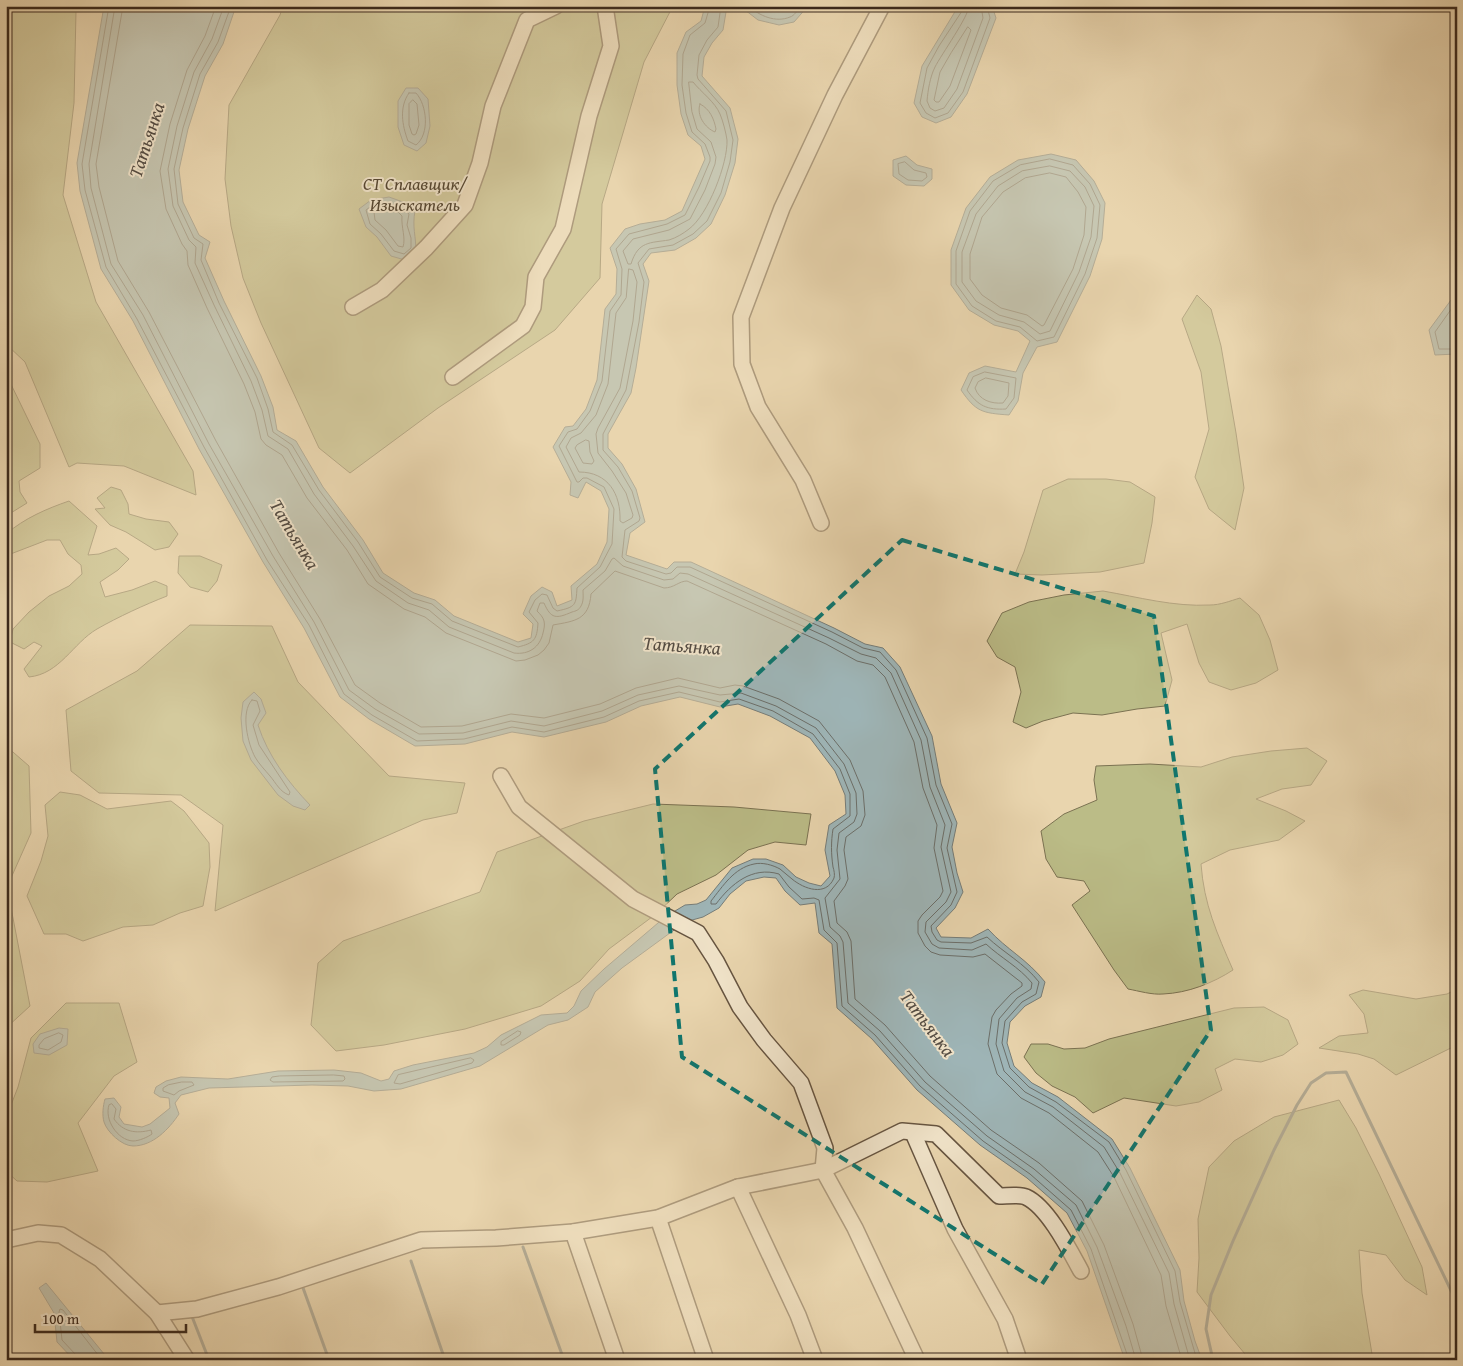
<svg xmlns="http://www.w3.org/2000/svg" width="1463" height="1366" viewBox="0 0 1463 1366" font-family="'Gentium Book Plus',serif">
<rect width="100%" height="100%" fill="#e9d5ae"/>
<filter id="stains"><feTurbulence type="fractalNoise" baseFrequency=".004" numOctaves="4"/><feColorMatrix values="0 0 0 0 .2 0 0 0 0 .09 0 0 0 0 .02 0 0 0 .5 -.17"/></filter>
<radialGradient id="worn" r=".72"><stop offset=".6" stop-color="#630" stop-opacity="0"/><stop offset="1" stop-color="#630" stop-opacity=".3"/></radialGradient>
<g fill="#bbbc87" stroke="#7b7252">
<path d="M283,6H673L644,62L602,204L600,278L555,330L438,408L350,473L319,448L261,323L243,278L231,226L225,179L229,105L280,15Z"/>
<path d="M76,11L74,103L63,195L96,302L193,471L196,495L124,466L77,463L69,467L25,362L6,344V12Z"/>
<path d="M1197,295L1211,309L1221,346L1236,433L1244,488L1235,530L1209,509L1195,477L1209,429L1201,372L1182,319Z"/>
<path d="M6,374L40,444V468L19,481L20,492L27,503L6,516Z"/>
<path d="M1068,479H1106L1130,482L1155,497L1152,523L1144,563L1100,572L1042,575L1015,574L1024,552L1043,490Z"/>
<path d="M111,487L121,490L128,504L129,514L146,519L169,522L178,534L169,547L155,550L126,532L110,525L95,509L105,508L97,498Z"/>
<path d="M69,501L97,526L88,555L99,554L116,548L129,559L118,570L100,582L105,597L132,590L155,581L167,586V596C144,605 118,617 97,629C73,643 60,674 29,677L24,669L42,646L34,642L24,649L10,642L13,629L29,612L49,596L69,586L82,574L81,565L68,554L60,540H47L8,555L6,534C25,518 46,509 69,501Z"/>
<path d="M179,556H200L222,565L217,581L208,592L190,587L178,573Z"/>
<path d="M1103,591C1138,597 1174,607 1210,605C1220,605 1230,601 1240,598L1259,615L1270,640L1278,670L1256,683L1231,690L1209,682L1199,663L1187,624L1161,633L1172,680L1165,706L1137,709L1102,715L1073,713L1043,721L1026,728L1013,722L1021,692L1015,667L997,657L987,641L1002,613L1029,602L1064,595Z"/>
<path d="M190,625L272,626L298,682L389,776L465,783L457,813L423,820L215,911L223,825L181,795L99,793L71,771L66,710L137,671Z"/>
<path d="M6,746L29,766L31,833L7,887L30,1006L6,1028Z"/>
<path d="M1307,748L1327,761L1311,785L1282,789L1256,799L1286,811L1305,821L1279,840L1230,850L1201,864C1204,905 1217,933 1233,970C1213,983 1188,993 1163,994C1152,995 1139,991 1128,989L1114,970L1072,905L1090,891L1084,881L1057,877L1046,859L1041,831L1064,814L1097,800L1094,780L1096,766L1150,764L1201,767L1232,757L1271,751Z"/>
<path d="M60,792L80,795L107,809L171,801L184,811L209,843L210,867L203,906L180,913L153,925L123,927L83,941L66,934H44L27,896L41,861L48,836L45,805Z"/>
<path d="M653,804L734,807L811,814L806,845L775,842L748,850L716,875L677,894L656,914L609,949L580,981L541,1006L465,1029L384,1045L336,1051L311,1025L318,963L343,941L480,892L497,852L584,821Z"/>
<path d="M1457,989V1045L1396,1075L1374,1059L1358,1054L1319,1048L1339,1036L1368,1033L1364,1014L1349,995L1363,990L1416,999L1447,994Z"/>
<path d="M66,1003H119L137,1062L114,1076L78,1123L98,1171L47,1182L17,1181L6,1171V1118L18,1087L31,1038Z"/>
<path d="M1264,1007L1288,1020L1298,1044L1283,1055L1261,1062L1235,1059L1215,1069L1222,1090L1199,1102L1176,1106L1124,1098L1093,1113L1075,1097L1052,1086L1036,1073L1024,1057L1031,1044H1048L1064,1049L1085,1048L1109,1039L1234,1008Z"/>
<path d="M1339,1100L1356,1128L1379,1174L1422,1267L1427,1295L1405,1280L1386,1255L1359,1250L1362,1293L1373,1360H1250L1230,1336L1197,1292L1199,1258L1198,1219L1209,1167L1234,1141L1274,1117Z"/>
</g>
<g fill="#9eb5b7" stroke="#767d79">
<path d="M104,6H236L223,44L205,76L188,129L179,170L183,202L199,235L210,242L205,258L224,301L261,376L273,407L277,430L296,441L323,487L363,540L383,573L414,593L435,600L454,616L518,642L531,638L533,624L523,614L531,596L542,587L552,592L557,606L572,600L571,586L597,564L607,542L609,509L601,491L586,482L578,498L570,495L571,482L553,447L565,427L573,426L586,409L597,380L605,309L616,294L617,269L610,248L625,229L640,224L665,220L682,211L705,159L701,146L688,135L681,114L677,85V53L686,32L701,21L705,6H727L723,30L712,43L704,57L702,76L730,108L738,139L735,163L725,195L711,224L696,238L675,250L651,253L643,264L649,281L636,368L631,393L608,434V448L622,464L636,489L645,522L630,533L626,555L667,569L674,562H691L834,628L865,644L883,648L900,667L932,736L941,784L957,823L952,847L957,873L963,892L955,908L936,928L941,937L971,938L988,929C1007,950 1027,959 1045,982L1041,997L1025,1006L1010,1022L1007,1043L1014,1066L1032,1083L1058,1097L1112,1139L1130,1168L1180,1270L1184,1301L1195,1341L1202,1360H1125L1087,1251L1067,1213L1027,1178L980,1145L917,1090L872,1039L837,1008L832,944L819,933L815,903L800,905L785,891L776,878L764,877L746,881L730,894L719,908L703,917L685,922L622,968L595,992L588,1007L568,1020L548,1025L480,1066L401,1089L374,1091L348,1086L312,1085L209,1088L181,1095L175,1103L179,1114C169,1129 153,1146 133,1146C122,1146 107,1132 104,1122C102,1115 103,1106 105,1099L114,1098L121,1107L119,1117L124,1124L142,1127L150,1124L170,1108L169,1098L160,1097L154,1093L156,1087L166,1081L181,1077L228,1079L278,1071L334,1070L361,1073L381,1081L389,1079L394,1071L413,1065L474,1053L487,1047L501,1035L541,1015L567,1013L574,1006L581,991L604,969L665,917L685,905L697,904L706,900L732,868L753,859H766L783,865L796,877L809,883L821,886L830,876L825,850L829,825L846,814L845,795L835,771L810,738L770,716L738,704L720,707L680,697L641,706L606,722L544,737L512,732L465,744L415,746L369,719L340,697L304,628L263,562L199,449L133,321L101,269L80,191L77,163Z"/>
<path d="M744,6H808L794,22L779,25L758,20L745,10Z"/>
<path d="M960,6H992L996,18L967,94L951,117L936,123L922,117L914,103L922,66L956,10Z"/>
<path d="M406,88H418L428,99L430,126L426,143L417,151L404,145L398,127V101Z"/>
<path d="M1051,154L1076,160L1094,181L1105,203L1102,239L1090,276L1057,342L1037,347L1023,373L1018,401L1009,415C982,413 976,412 961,390L969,373L985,366L1016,372L1030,341L1018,331L994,325L969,310L951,285V250L966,208L990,177L1018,160Z"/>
<path d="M906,156L917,165L932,169V179L924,186L906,185L893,176V160Z"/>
<path d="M389,197L403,202L415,211C412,227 416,236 416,252L405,260L391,256L377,237L366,227L359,209L371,200Z"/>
<path d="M1457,295V354L1435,355L1429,330L1451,300Z"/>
<path d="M254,692L261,699L266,713L258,725C268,756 288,782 310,805L305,810L293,806L278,795L251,760L243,741L241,718L243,702Z"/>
<path d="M59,1028L68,1029L67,1045L49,1055L34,1053L33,1044L40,1034Z"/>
<path d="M46,1283L109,1360H74L57,1342L54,1313L39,1288Z"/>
</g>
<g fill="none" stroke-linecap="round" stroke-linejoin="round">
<g stroke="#6c6f6a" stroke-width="1">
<path d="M109,6L82,164L85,190L106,267L137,319L204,447L267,560L309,625L344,694L372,715L417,741L464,739L512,727L544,732L604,717L639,701L679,692L720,702L739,699L773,711L813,734L840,769L850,794V816L833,829C831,842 831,853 833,867C834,870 835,875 834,878C826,897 804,889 792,879C788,876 784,872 780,869C773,865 762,862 754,864C734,868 723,886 711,901V904H716C731,884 752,866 779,874L789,887L802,899L814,898L819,900L824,930L837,943L842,1006L875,1035L920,1086L983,1141L1030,1174L1071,1210L1091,1249L1129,1360"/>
<path d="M115,6L89,164L91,188L111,264L143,315L209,444L273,556L314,622L349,690L375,709L419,734L463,733L511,721L544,726L602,711L638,695L679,686L720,695L741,693L776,706L816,728L844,764L856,793L857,814L854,822L839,833L837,850L840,879L825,898L830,927L840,936L843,942L848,1003L880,1031L925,1082L987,1136L1034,1169L1076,1205L1097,1247L1126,1326L1136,1360"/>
<path d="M123,6L96,164L99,187L118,261L149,312L216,441L279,553L320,619L355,685L380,703L421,727L462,726L511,714L544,718L600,704L636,688L678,678L720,688L735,685L743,686L779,699L819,721L850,760L863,791L865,815L861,826L846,837L844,850L848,879L845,886L834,901L837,923L847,932L851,941L855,999L885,1025L930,1076L991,1130L1039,1163L1082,1201L1104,1245L1133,1324L1143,1360"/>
<path d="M216,6L205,36L187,70L170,124L160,171L166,209L182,244L187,251L188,265L207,308L244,384L255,412L261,439L266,445L282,455L307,498L347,550L368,584L404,609L425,617L446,633L516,661L525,660L538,655L544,650L549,643L553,625C575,621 589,620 591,594L615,571L664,588C674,588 679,581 687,581L826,644L857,661L873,665L885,677L914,742L923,788L937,825L934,848L943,891L940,897L922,915L918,921V933L925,946L931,952L940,955L973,957L985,954L1022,983V986L1011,994L996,1010L992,1017L988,1044L997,1074L1021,1098L1049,1113L1098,1152L1114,1177L1161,1275L1166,1306L1182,1360"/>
<path d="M224,6L212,39L194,72L177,126L168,169L173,206L189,240L196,247L195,263L214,305L251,381L262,410L268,436L288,449L314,494L353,546L376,581L408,603L429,610L449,627L514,653C529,655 540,647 543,633C544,629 545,625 544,621C543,617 540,614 537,611L540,603H544C551,619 556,619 572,612C576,611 579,610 581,606C584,601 583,595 583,590L605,571L612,559L614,558L623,566L664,580L673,579L680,573L688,574L829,638L861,654L876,658L891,673L921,740L930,787L945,825L941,847L951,892L946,902L926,922L925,932L932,944L939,948L972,950L986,944C1001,958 1019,967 1032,983L1031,989L1017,998L999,1019L996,1044L1004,1071L1025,1092L1053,1107L1104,1147L1120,1173L1169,1273L1174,1304L1190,1360"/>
<path d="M231,6L218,42L200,74L183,128L174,169L178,204L194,238L203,244L201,260L219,303L257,378L268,409L273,432L292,445L319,490L358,542L380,577L412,598L432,604L452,621L518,647C534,643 537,640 538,623L529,612L535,600L542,594L547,595L553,608L557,611C576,607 576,605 577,588L600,567L612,544L614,509L604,487L587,478H583L579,482H577L559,446L568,432L577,429L590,411L602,381L610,311L621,295L622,269L616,249L629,234L667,224L685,215L699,187L710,161V157L705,144L692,132L686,113L682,85L683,54L690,35L705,23L710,6"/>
<path d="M721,6L718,27L707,40L699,55L697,75L698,79L726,111L733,140L730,162L721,193L707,221L693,234L673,245L649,249L638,263L644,282L639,322L626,390L603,434V450L618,467L632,491L640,518L639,521L625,530L622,557L626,561L666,574L671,573L677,567H690L832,632L863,648L880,652L896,670L927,738L936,785L952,824L947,848L957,892L951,905L931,926L932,932L937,940L941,942L971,943L987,937C1004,953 1024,963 1039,982L1036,994L1022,1002L1005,1021L1002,1043L1010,1068L1029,1087L1056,1102L1109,1142L1126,1170L1175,1271L1180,1302L1197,1360"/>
<path d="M749,6C759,16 776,23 790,17C794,16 798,10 801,6"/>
<path d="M963,6L962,11L939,46L927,68L920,103L926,113L935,118L948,113L963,92L990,18L987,6"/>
<path d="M969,6C969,16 941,55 935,67C930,77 928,90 927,101L930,108L935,111L944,108L957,89L983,18L981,6"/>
<path d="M968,27L971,30L950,86L939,102H936L934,100L940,72L951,53Z"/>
<path d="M689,82H693C701,92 715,102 720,114C723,121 726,133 727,140C728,163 708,215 689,229C684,233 676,238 669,240C650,243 638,241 631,264H628L623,251L633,239L669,230L690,219L705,190L715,164L716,157L711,142L697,129L692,112Z"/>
<path d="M409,93H416C427,105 430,134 416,145L408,141C402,125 399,107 409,93Z"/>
<path d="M413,100L417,104L419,125L416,134L414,135L412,134L409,125V104Z"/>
<path d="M700,104C710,109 714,119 716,129L715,132C705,128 696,115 700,104Z"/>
<path d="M1050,159L1073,165L1090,184L1100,205L1097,238L1085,274L1054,337L1037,341L1020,327L996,321L972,306L956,284V251L970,211L993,181L1020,165Z"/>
<path d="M905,162L914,170L926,173L927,177L922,181L908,180L899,174L898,164Z"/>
<path d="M1050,166L1070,171L1085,187L1094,206L1091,237L1079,272L1050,331L1040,334L1024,322L999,315L976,301L962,282V252L976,214L998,186L1022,171Z"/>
<path d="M1050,173L1066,177L1078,192L1086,207L1084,235L1073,269L1044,325L1042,326L1027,315L1001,308L982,295L970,279V254L982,217L1003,192L1025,178Z"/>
<path d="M388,203L401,207L409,214L407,225L411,238V248L404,254L394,251L381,234L370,224L366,210L373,205Z"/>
<path d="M388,209L398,212L402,216C401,227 406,238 403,247L398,246L386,230L375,220L374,212Z"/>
<path d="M629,269L633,270L637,282L633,321L620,388L598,428L596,434L598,453L612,471L626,493L633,515L632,518L623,523L620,521C621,494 608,472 579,472L566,447L571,438L581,433L596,415L608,384L616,313L626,298Z"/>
<path d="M1457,301L1435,332L1439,349H1457"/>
<path d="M985,372L1016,378L1014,398L1006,409C987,410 978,406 967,390L973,377Z"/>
<path d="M986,378L1009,383L1008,396L1003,403C991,404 979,400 975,388L978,382Z"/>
<path d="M586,440L589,441L590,452L594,461L592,464L583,463L575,448L577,445Z"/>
<path d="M252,700L257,701L260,711L253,725L259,745L290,792L289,795C280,792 276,783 270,776C265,770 259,764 255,757C248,744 240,712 252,700Z"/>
<path d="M518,1031L521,1032L520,1035L504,1045H501V1042Z"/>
<path d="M59,1033L63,1035L61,1042L48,1050L39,1048V1045L44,1039Z"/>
<path d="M471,1058L474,1060L472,1063L400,1084L394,1083L398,1075Z"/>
<path d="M334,1075L344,1076L345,1079L343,1081L273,1082L270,1080L272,1077L279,1076Z"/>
<path d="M182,1082H192L194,1085L179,1091L174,1095L163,1091V1088L168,1085Z"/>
<path d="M112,1104L116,1109L114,1119C123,1132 136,1134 151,1130L152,1134C148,1137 139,1141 133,1141C117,1140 104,1119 109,1105Z"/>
<path d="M77,1360L76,1355L62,1340L59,1312L60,1309L63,1310L102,1360"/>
</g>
<g stroke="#767d79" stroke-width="3">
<path d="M523,1247L564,1360"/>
<path d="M411,1261L445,1360"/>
<path d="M302,1285L329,1360"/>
<path d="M191,1314L209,1360"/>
<path d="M1213,1360L1206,1329L1211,1295L1233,1241L1274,1150L1297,1105L1311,1083L1326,1073L1346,1072L1457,1303"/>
</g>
<g stroke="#665440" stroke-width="18">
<g id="minor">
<path d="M353,307L382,290L426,248L465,205L480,163L493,106L527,20L556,6"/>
<path d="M453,377L523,326L533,307L536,277L563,229L589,116L611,46L605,6"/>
<path d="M821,523L803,480L758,407L742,364L741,317L782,208L835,95L882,6"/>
<path d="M501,776L519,807L633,899L698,933L716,961L740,1007L764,1040L801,1083L825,1148L823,1170L855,1228L917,1360"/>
<path d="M913,1133L955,1229L1005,1319L1019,1360"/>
<path d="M738,1187L798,1315L815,1360"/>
<path d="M658,1218L706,1360"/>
<path d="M573,1232L617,1360"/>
<path d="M6,1240L38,1233L61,1235L100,1259L157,1313L187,1360"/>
<path d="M157,1313L197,1309L278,1287L421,1240L496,1238L573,1232L658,1218L738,1187L823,1170L902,1131L936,1134L999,1196C1007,1196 1020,1194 1026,1197C1048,1207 1070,1251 1081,1271"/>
</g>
</g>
<use href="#minor" stroke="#f1e4ca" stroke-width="15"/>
</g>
<path d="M0 0H1463V1366H0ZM902,540L1154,616L1211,1030L1042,1284L682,1057L655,769Z" fill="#e9d5ae" fill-opacity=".55" fill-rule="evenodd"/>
<path fill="none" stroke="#0f766e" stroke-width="4" stroke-dasharray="10 6" stroke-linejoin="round" d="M902,540L1154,616L1211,1030L1042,1284L682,1057L655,769Z"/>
<g text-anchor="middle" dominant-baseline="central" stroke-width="4" stroke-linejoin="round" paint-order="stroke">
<g font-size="18" font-style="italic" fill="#554631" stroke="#f1e4ca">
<text x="415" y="183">СТ Сплавщик/<tspan x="415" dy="21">Изыскатель</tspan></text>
</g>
<g font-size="19" font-style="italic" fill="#544c43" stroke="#f1e4ca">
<text transform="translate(146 140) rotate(-72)">Татьянка</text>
<text transform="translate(295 534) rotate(59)">Татьянка</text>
<text transform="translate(682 645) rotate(4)">Татьянка</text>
<text transform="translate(928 1023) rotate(53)">Татьянка</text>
</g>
</g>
<rect width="1463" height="1366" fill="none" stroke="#e9d5ae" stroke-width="25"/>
<rect x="8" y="8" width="1448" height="1351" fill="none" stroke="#3b291c" stroke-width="2.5"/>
<rect x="12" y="12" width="1438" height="1341" fill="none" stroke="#3b291c"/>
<path d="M35 1324v8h151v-8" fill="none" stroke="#3b291c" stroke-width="2.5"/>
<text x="42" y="1324" font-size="15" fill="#3b291c" stroke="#f1e4ca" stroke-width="4" paint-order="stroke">100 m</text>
<rect width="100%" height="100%" filter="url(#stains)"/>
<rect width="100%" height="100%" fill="url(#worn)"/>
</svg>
